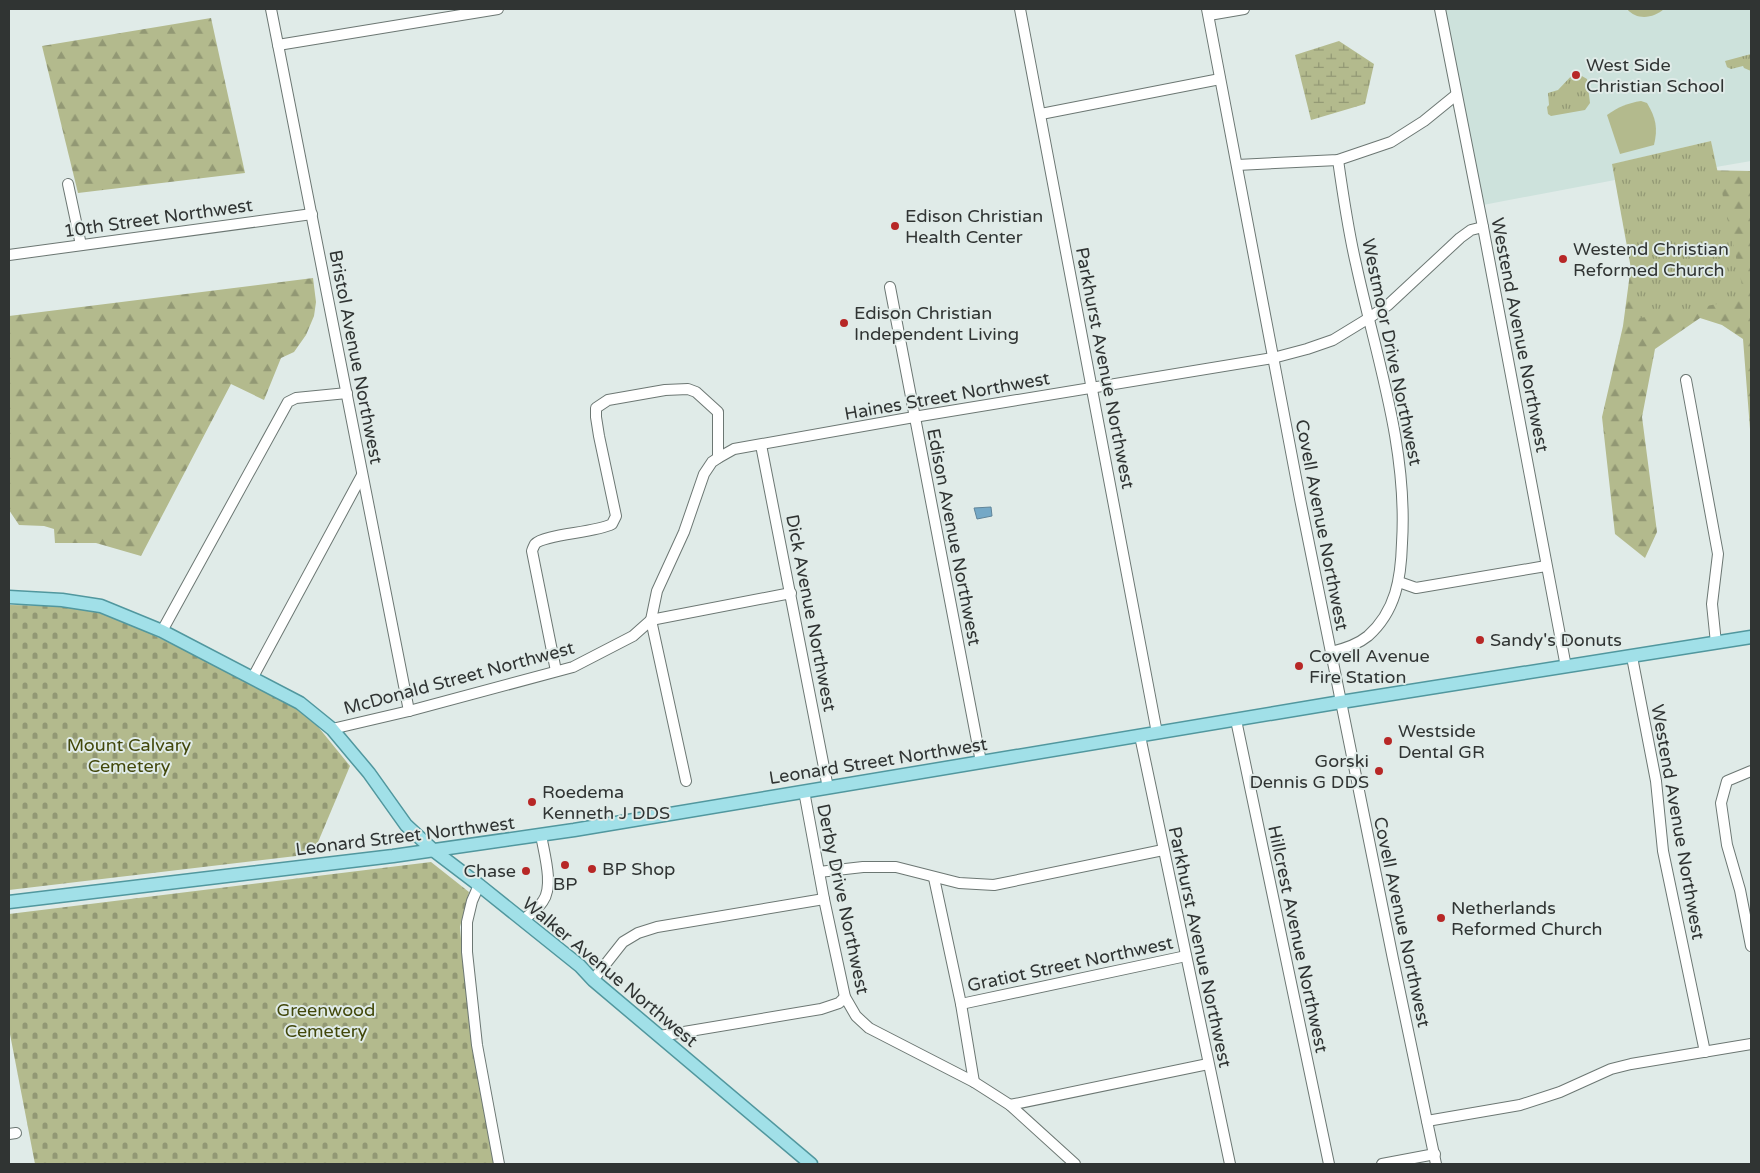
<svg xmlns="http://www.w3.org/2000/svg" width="1760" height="1173" viewBox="0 0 1760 1173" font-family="'Varela Round',sans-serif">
<defs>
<pattern id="forest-firs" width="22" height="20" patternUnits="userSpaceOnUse" patternTransform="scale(1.25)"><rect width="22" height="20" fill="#b3ba8d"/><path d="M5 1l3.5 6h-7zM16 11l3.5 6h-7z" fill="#929874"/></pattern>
<pattern id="wetland-marsh" width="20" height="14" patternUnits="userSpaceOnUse" patternTransform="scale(1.25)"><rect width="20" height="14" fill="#b3ba8d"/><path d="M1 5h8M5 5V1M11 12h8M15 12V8" fill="none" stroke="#929874"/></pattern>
<pattern id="cemetery-stones" width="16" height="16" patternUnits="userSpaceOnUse" patternTransform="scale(1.25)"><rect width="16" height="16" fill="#b3ba8d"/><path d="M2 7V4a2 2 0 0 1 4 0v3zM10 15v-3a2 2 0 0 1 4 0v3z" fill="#929874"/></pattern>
<pattern id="park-tufts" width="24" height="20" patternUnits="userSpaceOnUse" patternTransform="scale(1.25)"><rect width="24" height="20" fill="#b3ba8d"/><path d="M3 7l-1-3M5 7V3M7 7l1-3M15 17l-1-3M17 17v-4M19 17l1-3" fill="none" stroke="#929874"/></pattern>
</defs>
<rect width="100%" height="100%" fill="#e0ebe8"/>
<path fill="#cde2dc" d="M1445,9H1751V161L1716,167L1711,141L1613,164L1615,180L1483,205Z"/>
<g fill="url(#forest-firs)">
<path d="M211,18L245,173L78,193L42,46Z"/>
<path d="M1698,170L1751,171V442L1743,339L1722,325L1700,318L1655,349L1642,417L1657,532L1645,558L1615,534L1602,417L1623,326L1636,228Z"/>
<path d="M313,278L316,302L314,316L306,335L294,352L281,358L264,400L231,384L141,556L96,543H55L54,529L44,526L19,525L9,510V316Z"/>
</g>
<path fill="url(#wetland-marsh)" d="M1339,41L1374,64L1365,104L1311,120L1295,55Z"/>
<g fill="url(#cemetery-stones)">
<path d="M9,605L64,606L92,610L145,631L287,701L315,723L350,766L313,854L9,890Z"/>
<path d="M431,862L469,892L460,927L464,975L500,1164H35L9,1029V914Z"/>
</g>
<g fill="url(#park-tufts)">
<path d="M1751,54V75V71L1744,68L1743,66L1731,69L1727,67L1725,61Z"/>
<path d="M1575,72L1587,79L1590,103L1585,110L1551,116L1548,114L1547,107L1549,105L1548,93L1558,90Z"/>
<path d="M1711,141L1745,299L1640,318L1612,164Z"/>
</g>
<g fill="#b3ba8d">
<path d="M1627,9H1664C1654,18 1637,21 1627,9Z"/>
<path d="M1641,101L1647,103C1656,118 1658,128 1654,145L1620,154L1607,115C1618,107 1628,103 1641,101Z"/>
</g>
<path fill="#74a8c6" stroke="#60859a" d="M991,507L992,516L977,519L974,508Z"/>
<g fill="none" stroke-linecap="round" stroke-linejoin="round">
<g stroke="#6c7773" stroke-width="12">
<g id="minor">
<path d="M271,9L409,711"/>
<path d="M1020,9L1157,733"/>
<path d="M1207,9L1300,499L1393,959L1436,1164"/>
<path d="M1440,9L1483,227L1566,667"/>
<path d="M1209,15L1244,9"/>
<path d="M278,45L498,9"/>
<path d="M1041,114L1220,79"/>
<path d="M1237,165L1338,160L1391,142L1424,121L1456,95"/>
<path d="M68,184L81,245"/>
<path d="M9,255L312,214"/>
<path d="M890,287L981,762"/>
<path d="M1686,380L1718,554L1712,604L1716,643"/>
<path d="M761,445L828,788"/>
<path d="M1399,582L1416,588L1546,566"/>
<path d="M162,631L288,402L296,398L347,393"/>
<path d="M1331,652C1344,649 1357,645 1368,636C1396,611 1401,578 1402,543C1408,447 1376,357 1356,264C1348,230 1343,195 1338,160"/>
<path d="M1632,657L1656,781L1663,851L1705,1052"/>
<path d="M556,671L532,551C532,550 535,544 535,544C544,534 595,533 612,524L616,516L599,436L596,417V408L608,400L665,390L688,389L696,392L718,412V458"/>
<path d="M253,677L362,475"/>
<path d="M1236,720L1329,1164"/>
<path d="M332,729L409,711L573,667L633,636L651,620L791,593"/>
<path d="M1140,736L1230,1164"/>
<path d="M1751,771L1727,781L1721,803L1727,845L1740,890L1751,946"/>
<path d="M686,781L651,620L657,591L684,532L704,474L712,462L718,458L734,449L914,417L1273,358L1307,349L1333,340L1369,318L1388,305L1460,238L1471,230L1483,227"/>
<path d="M804,791L824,899L845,997L856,1016L869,1028L974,1082L1010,1105L1075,1164"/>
<path d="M819,872L863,867H896L959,883L994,885L1163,850"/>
<path d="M934,878L961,1004L974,1082"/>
<path d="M479,885L472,901L467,922V952L477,1045L499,1164"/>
<path d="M523,920C529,915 538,909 543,901C554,886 544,853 541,835"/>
<path d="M593,980L623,942L638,933L657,927L824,899"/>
<path d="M961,1004L1186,956"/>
<path d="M660,1036L821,1009L839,1003L845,997"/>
<path d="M1010,1105L1208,1064"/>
<path d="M1427,1121L1520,1105L1560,1092L1611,1069L1631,1064L1751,1044"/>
<path d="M9,1134L16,1133"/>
<path d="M1382,1164L1435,1154"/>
</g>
</g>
<g stroke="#51979e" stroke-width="15">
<g id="major">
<path d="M9,597L62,600L101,606L162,631L300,703L332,729L369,773L406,825L433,850L479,885L580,966L593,980L811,1164"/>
<path d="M9,902L393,856L574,830L1341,702L1751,637"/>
</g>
</g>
<use href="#minor" stroke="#fff" stroke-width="10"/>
<use href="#major" stroke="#a1e0e8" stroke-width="12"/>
</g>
<g fill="#b72726" stroke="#e0ebe8" stroke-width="2">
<circle cx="1576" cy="75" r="5"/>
<circle cx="895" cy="226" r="5"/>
<circle cx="1563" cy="259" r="5"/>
<circle cx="844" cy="323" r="5"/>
<circle cx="1480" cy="640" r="5"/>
<circle cx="1299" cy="666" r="5"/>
<circle cx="1388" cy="741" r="5"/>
<circle cx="1379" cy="771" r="5"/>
<circle cx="532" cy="802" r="5"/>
<circle cx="565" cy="865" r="5"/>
<circle cx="592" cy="869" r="5"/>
<circle cx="526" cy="871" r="5"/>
<circle cx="1441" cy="918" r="5"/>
</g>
<g text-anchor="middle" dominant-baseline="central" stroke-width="4" stroke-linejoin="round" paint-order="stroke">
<g font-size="18" fill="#303433" stroke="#e0ebe8" text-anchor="start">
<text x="1586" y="65">West Side<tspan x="1586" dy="21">Christian School</tspan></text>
<text x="905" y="216">Edison Christian<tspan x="905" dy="21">Health Center</tspan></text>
<text x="1573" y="249">Westend Christian<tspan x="1573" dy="21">Reformed Church</tspan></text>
<text x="854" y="313">Edison Christian<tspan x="854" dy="21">Independent Living</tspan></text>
<text x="1490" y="640">Sandy's Donuts</text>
<text x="1309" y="656">Covell Avenue<tspan x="1309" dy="21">Fire Station</tspan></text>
<text x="1398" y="731">Westside<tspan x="1398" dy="21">Dental GR</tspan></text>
<text x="1369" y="761" text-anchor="end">Gorski<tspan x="1369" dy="21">Dennis G DDS</tspan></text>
<text x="542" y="792">Roedema<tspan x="542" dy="21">Kenneth J DDS</tspan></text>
<text x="602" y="869">BP Shop</text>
<text x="516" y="871" text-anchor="end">Chase</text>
<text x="565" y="884" text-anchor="middle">BP</text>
<text x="1451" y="908">Netherlands<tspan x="1451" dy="21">Reformed Church</tspan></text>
</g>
<g font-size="18" fill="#303433" stroke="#e0ebe8">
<text transform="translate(158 218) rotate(-8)">10th Street Northwest</text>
<text transform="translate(1520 335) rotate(79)">Westend Avenue Northwest</text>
<text transform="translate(1392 352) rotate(78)">Westmoor Drive Northwest</text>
<text transform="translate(356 357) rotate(79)">Bristol Avenue Northwest</text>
<text transform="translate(1105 368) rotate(79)">Parkhurst Avenue Northwest</text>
<text transform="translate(947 396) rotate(-10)">Haines Street Northwest</text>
<text transform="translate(1322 525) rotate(79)">Covell Avenue Northwest</text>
<text transform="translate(954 537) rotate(79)">Edison Avenue Northwest</text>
<text transform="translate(811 613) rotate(79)">Dick Avenue Northwest</text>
<text transform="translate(459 678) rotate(-15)">McDonald Street Northwest</text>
<text transform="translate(878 761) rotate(-9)">Leonard Street Northwest</text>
<text transform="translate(1678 822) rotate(80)">Westend Avenue Northwest</text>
<text transform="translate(405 836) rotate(-7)">Leonard Street Northwest</text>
<text transform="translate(843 899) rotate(78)">Derby Drive Northwest</text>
<text transform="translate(1402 922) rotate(78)">Covell Avenue Northwest</text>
<text transform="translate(1298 939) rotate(78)">Hillcrest Avenue Northwest</text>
<text transform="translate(1200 947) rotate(78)">Parkhurst Avenue Northwest</text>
<text transform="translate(1070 964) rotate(-12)">Gratiot Street Northwest</text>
<text transform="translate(610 972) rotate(40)">Walker Avenue Northwest</text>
</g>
<g font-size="18" fill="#41470a" stroke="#e0ebe8">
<text x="129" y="745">Mount Calvary<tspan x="129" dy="21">Cemetery</tspan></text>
<text x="326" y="1010">Greenwood<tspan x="326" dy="21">Cemetery</tspan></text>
</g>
</g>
<rect width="1760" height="1173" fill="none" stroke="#303433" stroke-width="20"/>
</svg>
